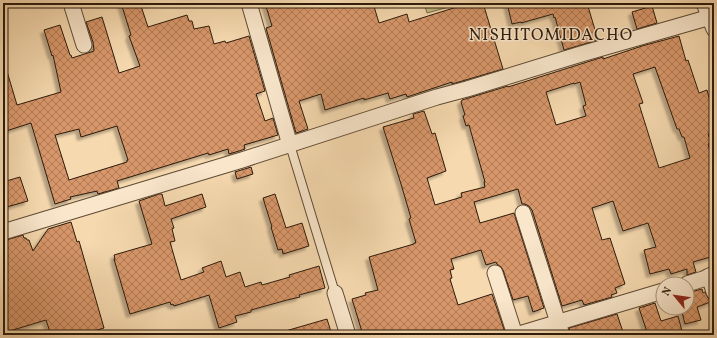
<svg xmlns="http://www.w3.org/2000/svg" width="717" height="338" viewBox="0 0 717 338" font-family="Vollkorn,serif">
<defs>
<pattern id="building-cross-hatch" width="8" height="8" patternUnits="userSpaceOnUse"><rect width="8" height="8" fill="#d8976a"/><path d="M0 0l8 8M0 8l8-8" fill="none" stroke="#af7a55"/></pattern>
<filter id="shadow"><feDropShadow dx="-3.5" dy="3.5" stdDeviation="1" flood-color="#0004"/></filter>
</defs>
<rect width="100%" height="100%" fill="#f6d9af"/>
<filter id="stains"><feTurbulence type="fractalNoise" baseFrequency=".005" numOctaves="4"/><feColorMatrix values="0 0 0 0 .2 0 0 0 0 .09 0 0 0 0 .02 0 0 0 .5 -.17"/></filter>
<radialGradient id="worn" r=".72"><stop offset=".6" stop-color="#630" stop-opacity="0"/><stop offset="1" stop-color="#630" stop-opacity=".3"/></radialGradient>
<path fill="#c3bd86" stroke="#776c48" d="M424,3H463L427,13Z"/>
<g fill="url(#building-cross-hatch)" stroke="#2b1a0b" fill-rule="evenodd" filter="url(#shadow)">
<path d="M121,3H140L148,27L187,15L189,21H192L194,29L209,26L214,44L225,41L226,43L249,36L265,91L256,94L265,121L273,118L278,135L244,145L245,149L239,151L229,154L228,149L209,155L208,153L117,181L119,188L98,194L97,191L70,197L71,199L55,204L31,123L3,132V68H6L17,105L61,92L53,55L52,56L44,30L60,25L70,55H71L72,58L94,51L93,42L86,22L102,17L119,73L140,66L129,36L131,35ZM117,126L128,160H127V162L69,180L55,135L79,129L81,137Z"/>
<path d="M265,3H373L379,23L407,14L409,22L460,6V8L476,3H483L503,69L452,84V82L407,97L406,94L390,99L388,93L364,100V98L325,110L321,94L299,101L308,129L296,133L266,28L272,26Z"/>
<path d="M507,3H587L598,40L564,50L555,17L554,18L553,14L521,23V22L512,24Z"/>
<path d="M652,6L657,23L637,29L632,12Z"/>
<path d="M679,36L686,61L688,60L699,93L707,90L709,98L714,96V133L708,134L711,143L708,144L714,163V256L693,262L696,272L687,275V269L671,274L669,269L650,274L644,250L656,247L648,223L623,231L613,201L592,208L602,240L610,238L625,284L615,288L617,293L611,295L612,297L584,305L582,300L562,306L532,210L529,206L525,204H522L518,189L474,202L480,223L514,213L544,308L533,312L528,296L513,300L503,270L501,267L497,264L496,262L486,265L481,250L451,259L454,269L450,270L452,278L450,279L458,305L492,294L506,335H363L352,299L366,295L365,293L378,290L369,257L414,244V243H416L409,219L411,218L401,184L383,127L414,118L413,114L424,111L432,134L435,133L446,171L427,178L435,205L462,197L461,193L485,187L484,182H485L469,125L466,126L463,116L465,115L461,102L462,100L508,86V87L603,57V59L642,46ZM655,67L677,129H679L682,137H684L690,158L659,168L639,104L643,103L633,74ZM580,82L586,105L583,106L586,116L556,125L546,92L574,83V84Z"/>
<path d="M251,167L253,174L237,179L235,172Z"/>
<path d="M20,177L28,201L3,208V182Z"/>
<path d="M159,194H162L165,206L202,194L206,207L171,219L174,228L172,229L175,241L170,242L181,280L204,272L202,268L221,261L226,277L240,272L245,287L261,282L262,285L290,277L289,275L319,266L325,288L299,295L300,297L287,300L251,310V312L235,316L237,322L219,328L209,295L174,306L173,304L171,305L170,302L130,314L114,259H115L114,255L152,244L139,201Z"/>
<path d="M275,194L286,228L302,223L309,246L283,254L282,249L278,250L271,227H272L263,198Z"/>
<path d="M71,222L77,242L79,241L104,328L81,335H51L46,320L3,333V241L23,235L24,238H26L27,240H29L33,251L48,229Z"/>
<path d="M702,289L703,293L705,292L708,298L713,301L697,307L701,320L685,324L681,308H687V293Z"/>
<path d="M655,303L661,321L678,316L682,331L669,335H648L639,308Z"/>
<path d="M617,314L624,335H571L569,328Z"/>
<path d="M327,319L332,335H283L282,332Z"/>
</g>
<g fill="none" stroke-linecap="round" stroke-linejoin="round">
<g stroke="#5e4a34" stroke-width="10">
<path id="lane" d="M290,145L335,293"/>
</g>
<g stroke="#5e4a34" stroke-width="17">
<g id="street">
<path d="M71,3L84,45"/>
<path d="M249,3L290,145"/>
<path d="M704,3L714,29"/>
<path d="M523,213L562,335"/>
<path d="M3,232L242,160L437,97L467,89L581,54L714,16"/>
<path d="M495,273L515,335"/>
<path d="M709,276L714,292"/>
<path d="M687,284L703,279L714,274"/>
<path d="M335,293L348,335"/>
<path d="M516,335L663,291"/>
</g>
</g>
<use href="#lane" stroke="#f9e6cb" stroke-width="8"/>
<use href="#street" stroke="#f9e6cb" stroke-width="15"/>
</g>
<g text-anchor="middle" dominant-baseline="central" stroke-width="3" stroke-linejoin="round" paint-order="stroke">
<g font-size="17" letter-spacing="1" fill="#2b1a0b" stroke="#f9e6cb">
<text x="551" y="35">NISHITOMIDACHO</text>
</g>
</g>
<rect width="717" height="338" fill="none" stroke="#f6d9af" stroke-width="16"/>
<rect x="4" y="4" width="709" height="330" fill="none" stroke="#2b1a0b" stroke-width="2"/>
<rect x="8" y="8" width="701" height="322" fill="none" stroke="#2b1a0b"/>
<g transform="translate(675 296) rotate(299)"><circle r="19" fill="#f9e6cb" stroke="#a7947e"/>
<path d="M0-3L7 15L0 10L-7 15Z" fill="#8f2418"/>
<text y="-6" font-size="11" font-weight="bold" text-anchor="middle" fill="#2b1a0b">N</text>
</g>
<rect width="100%" height="100%" filter="url(#stains)"/>
<rect width="100%" height="100%" fill="url(#worn)"/>
</svg>
